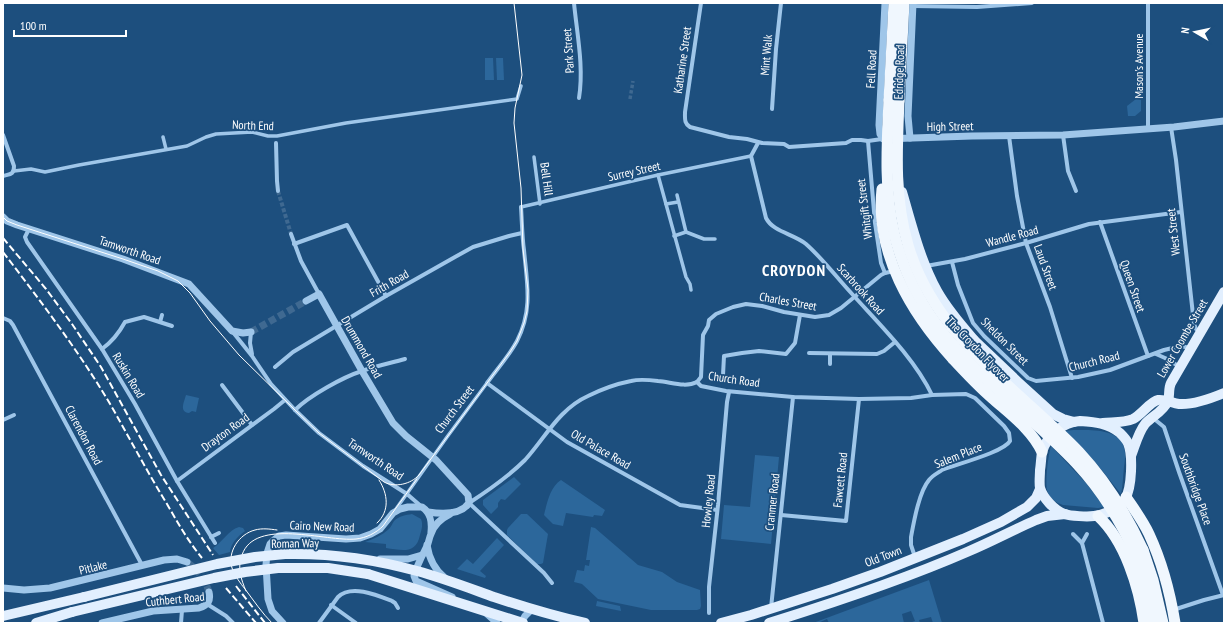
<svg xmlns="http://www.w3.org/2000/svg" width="1227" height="626" viewBox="0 0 1227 626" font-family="'PT Sans Narrow',sans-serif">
<rect width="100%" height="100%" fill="#1d4f7e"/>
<g fill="#2c679b">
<path d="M485,58H493L494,80H485Z"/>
<path d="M496,58H503L504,80H497Z"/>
<path d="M1136,99L1141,100V111L1135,116H1128L1127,106Z"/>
<path d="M186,395L199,398L196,412L192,411L189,413C179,412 184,402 186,395Z"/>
<path d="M1073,430C1089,430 1120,428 1124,448C1126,454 1125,461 1124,467C1123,476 1123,485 1121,494L1096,463L1065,431Z"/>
<path d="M1051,446L1086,483L1104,507L1098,508L1063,505C1056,503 1049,498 1047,490C1045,481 1048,456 1051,446Z"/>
<path d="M755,455L779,457L771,544L721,539L724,505L750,507Z"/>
<path d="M514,477L521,484L505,500L501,499L498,503V507L491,514L483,505V500Z"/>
<path d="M561,480L605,510L602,516L594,515L593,517L566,513L563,526L553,524L544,515C547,503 550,487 561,480Z"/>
<path d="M412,514L421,519C423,524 422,529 420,535C416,555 401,550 386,548V544L365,542C374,539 382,535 389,529C391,527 392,524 394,521C399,516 406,515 412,514Z"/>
<path d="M521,514H527L548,534L543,563L541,564H537L507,535V530L508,528Z"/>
<path d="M239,527L243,528L245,531C237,537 231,543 230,552L219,555L213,548C223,542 228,530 239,527Z"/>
<path d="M591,527L595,528L638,565L662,572L677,582L700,590L701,606L700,609L697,610H651L598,599L582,584L574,582L577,570L584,571L585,565L589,566L590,560H586Z"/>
<path d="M497,538L504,545L480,571L486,576L485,578L457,569L467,559L473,564Z"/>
<path d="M929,580L942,623H933L931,617L919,620L920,623H909L915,621L911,611L902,614L904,623H829L827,619L818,623H813Z"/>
<path d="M597,601L620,606L621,611L596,606Z"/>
</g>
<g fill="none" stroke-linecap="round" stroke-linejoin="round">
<path stroke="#3f6991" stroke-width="3.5" stroke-dasharray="3.5 2" stroke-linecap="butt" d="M630,99L633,81"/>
<path stroke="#3f6991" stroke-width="4" stroke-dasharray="4 2" stroke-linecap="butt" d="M278,191L291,234"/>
<g stroke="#3f6991" stroke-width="7" stroke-dasharray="7 3.5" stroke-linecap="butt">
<path d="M251,332L306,301"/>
<path d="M187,562C197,569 205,579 209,592"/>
</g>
<g stroke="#9fc6e9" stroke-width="3.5">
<path d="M163,137L166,149"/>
<path d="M534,157L540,204"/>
<path d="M14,171L31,169L45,172L79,165L187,146L206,137L216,134L252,132L268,136H277L346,123L517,99L521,86"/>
<path d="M658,175L686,277L690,284L691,290"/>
<path d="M677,195L686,232L704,239H715"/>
<path d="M666,204L678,202"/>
<path d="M521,207L658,175L751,156"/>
<path d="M674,236L686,232"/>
<path d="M396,509L447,437L487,383"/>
</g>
<g stroke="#9fc6e9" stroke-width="4">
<path d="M574,3C577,34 584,67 579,98"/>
<path d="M701,3L685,112C685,119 684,123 690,127L729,137L747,139L762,143L784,144L789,147L846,143L852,140H861L868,141L882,139"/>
<path d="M913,6L977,7L1032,3"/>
<path d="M772,109L776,49L781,3"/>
<path d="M1171,127L1176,160L1194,324L1196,329L1200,332"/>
<path d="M1148,129V3"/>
<path d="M3,135L14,166C14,175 10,174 3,176"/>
<path d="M1063,135L1068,171L1076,191"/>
<path d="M1009,136L1017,196L1026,243L1050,307L1072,378"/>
<path d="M868,141L875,223L881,263L885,273"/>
<path d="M276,143L277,181L278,191"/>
<path d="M758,143L751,156L766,218C773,232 794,234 806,244C823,259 837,278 853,295C881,326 914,358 932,395"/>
<path d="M521,207C522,222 522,236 524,250C527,283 533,310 517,341C509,356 497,369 487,383L567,442L680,505L717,510"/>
<path d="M1100,222L1148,356"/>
<path d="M29,229L25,237L27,242L102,349L135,404L177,481L215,543"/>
<path d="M291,234L301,261L319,294"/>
<path d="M294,244L347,225L386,296"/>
<path d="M952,262L958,285L973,323L984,336L1028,378L1036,381L1078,377L1110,370L1164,350L1181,346L1190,348"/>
<path d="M926,266L965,259L1026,243L1089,224L1181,212"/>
<path d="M3,318L10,321L13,325L142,565"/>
<path d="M160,322L162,315"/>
<path d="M232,331L252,356L271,384L295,410L319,433L363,466L407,494L422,507"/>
<path d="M251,332L250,343L252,354"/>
<path d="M102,349C113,341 119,333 125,322L144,317L172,326"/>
<path d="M809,353L877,354L884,351L895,342"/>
<path d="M1156,354L1165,358L1180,367"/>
<path d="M830,364V354"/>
<path d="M275,367L293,352L386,296L455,257L473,247L509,236L522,233"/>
<path d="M723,375L724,356L742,353L759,351L786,354L795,343L800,315"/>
<path d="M697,382L701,377L703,335L708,326L709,320L716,314L733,307L746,304L762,306L784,312L815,317L829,315L841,308L881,275L885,273L894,271"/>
<path d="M697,382L701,386L726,391L793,397L859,399L911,398L932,395L966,394L975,398L1004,426L1009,433L1010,441C1004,452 957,464 942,470C938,473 933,475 929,480C919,492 914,521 911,537V545L915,557"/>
<path d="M222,385L252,425"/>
<path d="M295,410C309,396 343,377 362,371C376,366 391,363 405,359"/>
<path d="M1153,418L1164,427L1179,472L1223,595"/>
<path d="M3,420L14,415"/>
<path d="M177,481L274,409L285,400"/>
<path d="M781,515L846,521L859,399"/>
<path d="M1073,534L1082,543"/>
<path d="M1087,534L1082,543L1103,623"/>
<path d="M211,537L219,533"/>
<path d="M552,583L544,573L469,503C489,490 508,477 525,460C545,438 559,409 588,396C602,389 616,384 631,381C639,379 650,380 658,381C671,382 685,388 697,382"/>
<path d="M207,604L226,616L233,623"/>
<path d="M331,605L356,623"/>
<path d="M771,608L793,397"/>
<path d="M1173,610L1204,600L1224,595"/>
<path d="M709,613V587L718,505L727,402L729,392"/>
<path d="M181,623L182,610"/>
<path d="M319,623L338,597C351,584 377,595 392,601L395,603L398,608"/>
</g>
<g stroke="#9fc6e9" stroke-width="7">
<path d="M885,3L879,125L880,134L883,139L972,136L1063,135L1174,127L1224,121"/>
<path d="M910,138L908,116L913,3"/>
<path d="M3,217L7,221L17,225L123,259L189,284L232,331L243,333L251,332"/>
<path d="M306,301L319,294L362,371L393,423L406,436L436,460L468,495L469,503C461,515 441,514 428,512"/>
<path d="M450,514C442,518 434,524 431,534C429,538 429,542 427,546C422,556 417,565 414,576L416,581L452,597"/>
<path d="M427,545C429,558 435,570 445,578"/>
<path d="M380,559H408L422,555"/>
<path d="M3,588L24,590L50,588L164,560L177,559L187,562"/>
<path d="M487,614L497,623"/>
<path d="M102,623L153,611L199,608C208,605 211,601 209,592"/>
<path d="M283,623L272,611L268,599L266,565L267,553L270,544L274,540L279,536L286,535L346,539L360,538L371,534L380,529L393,513L400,509L408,507H422C431,513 432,522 431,532"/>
<path d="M521,623L525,616L532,609"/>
</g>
<g stroke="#e2effe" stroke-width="10">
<path d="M974,340L1018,382L1053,414L1063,419L1074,422"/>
<path d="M1080,421C1095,422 1108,423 1120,433C1123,436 1126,439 1128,443C1133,455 1132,488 1125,499C1120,508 1104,515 1094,516C1087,517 1071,516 1064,514C1054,510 1043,498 1040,488C1039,482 1040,476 1040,470C1041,464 1041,458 1042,452C1047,435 1063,422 1080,421Z"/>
<path d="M1103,423C1112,422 1124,423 1133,419C1141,415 1151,401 1158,400C1165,399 1172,403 1179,404C1192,405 1212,398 1224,393"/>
<path d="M1131,456C1135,446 1138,433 1145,424C1152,416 1163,412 1168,401C1170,396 1168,389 1171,383L1224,292"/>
<path d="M285,554C329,553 374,559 417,571C443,578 469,588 494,597C524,607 554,616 585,623"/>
<path d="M368,574L523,623"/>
<path d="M3,616L84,597"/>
<path d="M36,623L72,612"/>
<path d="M721,623L751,615L832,589L880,572L963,539L1001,522L1027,507L1036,498L1040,489"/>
<path d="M769,623C836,602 903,580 967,552C991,542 1013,530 1036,520L1047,516L1065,514"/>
</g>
<g stroke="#f0f7fe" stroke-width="11">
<path d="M889,100L894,3"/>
<path d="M899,101L904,3"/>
<path d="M953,359C965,372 978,386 992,398C1010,414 1032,430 1042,452"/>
<path d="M1126,497C1134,509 1143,521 1149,534C1162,562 1170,592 1175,623"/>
<path d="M1098,516C1125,541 1139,587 1144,623"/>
<path d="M1143,550L1153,580L1163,623"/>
<path d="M1136,555L1148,591L1154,623"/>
</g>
<g stroke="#fff" stroke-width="1">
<path d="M3,217L7,221L17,225L123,259L158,271L178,281L190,293L210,321L239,355L295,410L319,433L384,482C395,488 411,484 419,475L510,352L517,341L524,323L527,311L528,290L523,249L521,188L514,123L515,108L522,75L514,3"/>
<path d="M377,523C390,511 388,494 379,480"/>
<path d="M246,591C241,579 237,568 242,555C255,517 326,542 356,539C366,538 376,533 383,526L417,479"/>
<path d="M272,623C262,613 254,601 245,589C240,583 235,576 232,568C227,552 239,534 255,530C262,528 270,529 277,530"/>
</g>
<g stroke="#fff" stroke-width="2" stroke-dasharray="7 3" stroke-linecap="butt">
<path d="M3,238L46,289L72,324L101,367L161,475L213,555"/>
<path d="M3,252C42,303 81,354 113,409C131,441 148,473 167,504C178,523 188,541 202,558"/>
<path d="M236,586L265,623"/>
<path d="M226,588L256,623"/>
</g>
<g stroke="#e2effe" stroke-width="10">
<path d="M902,192C912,226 920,260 937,291C947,309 960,324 974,340"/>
<path d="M84,597L217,564L255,557L285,554"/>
<path d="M72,612L214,578L245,572L278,568H328L368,574"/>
</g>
<g stroke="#f0f7fe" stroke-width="11">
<path d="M889,100C887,144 884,189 894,233C920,343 1005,388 1077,464C1102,491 1121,522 1136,555"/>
<path d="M899,101C897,149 894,198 908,245C929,317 983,363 1037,412C1051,425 1066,438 1079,452C1106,481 1127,515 1143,550"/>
<path d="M882,189C875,253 911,313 953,359"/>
</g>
</g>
<g text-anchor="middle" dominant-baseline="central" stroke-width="3.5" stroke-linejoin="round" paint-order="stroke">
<g font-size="12" fill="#fff" stroke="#1d4f7e">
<text transform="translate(568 51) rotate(-94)">Park Street</text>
<text transform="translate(766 55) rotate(-85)">Mint Walk</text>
<text transform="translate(682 60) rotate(-82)">Katharine Street</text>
<text transform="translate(1138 66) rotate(-90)">Mason's Avenue</text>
<text transform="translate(871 69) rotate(-87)">Fell Road</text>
<text transform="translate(899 72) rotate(-88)">Edridge Road</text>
<text transform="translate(253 125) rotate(2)">North End</text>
<text transform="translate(950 126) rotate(-1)">High Street</text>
<text transform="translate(634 171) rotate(-13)">Surrey Street</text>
<text transform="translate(547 179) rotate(82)">Bell Hill</text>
<text transform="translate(864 209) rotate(-97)">Whitgift Street</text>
<text transform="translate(1173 232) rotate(-96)">West Street</text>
<text transform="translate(1012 236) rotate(-15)">Wandle Road</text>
<text transform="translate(130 250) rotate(19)">Tamworth Road</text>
<text transform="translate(1046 267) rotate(70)">Laud Street</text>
<text transform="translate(389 283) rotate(-30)">Frith Road</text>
<text transform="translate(1133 286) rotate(71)">Queen Street</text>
<text transform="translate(861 289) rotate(48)">Scarbrook Road</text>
<text transform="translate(788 301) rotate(10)">Charles Street</text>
<text transform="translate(1182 338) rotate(-60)">Lower Coombe Street</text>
<text transform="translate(1005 341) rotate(45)">Sheldon Street</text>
<text transform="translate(362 347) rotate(60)">Drummond Road</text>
<text transform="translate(978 349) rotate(46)">The Croydon Flyover</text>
<text transform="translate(1094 361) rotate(-14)">Church Road</text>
<text transform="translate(129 375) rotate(59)">Ruskin Road</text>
<text transform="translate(734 379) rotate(8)">Church Road</text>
<text transform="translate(454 409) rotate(-53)">Church Street</text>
<text transform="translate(225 432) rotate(-36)">Drayton Road</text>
<text transform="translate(84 435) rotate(62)">Clarendon Road</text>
<text transform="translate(601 449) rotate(30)">Old Palace Road</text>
<text transform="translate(958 455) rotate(-22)">Salem Place</text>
<text transform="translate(376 459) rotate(34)">Tamworth Road</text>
<text transform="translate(840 480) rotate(-84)">Fawcett Road</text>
<text transform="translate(1196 489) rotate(70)">Southbridge Place</text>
<text transform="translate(708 501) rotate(-84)">Howley Road</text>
<text transform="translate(772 502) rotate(-84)">Cranmer Road</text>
<text transform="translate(322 526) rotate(2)">Cairo New Road</text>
<text transform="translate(295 543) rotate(-1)">Roman Way</text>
<text transform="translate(883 556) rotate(-21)">Old Town</text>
<text transform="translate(93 567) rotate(-14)">Pitlake</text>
<text transform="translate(175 599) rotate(-6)">Cuthbert Road</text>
</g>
<g font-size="16" font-weight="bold" letter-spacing="1" fill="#fff" stroke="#1d4f7e">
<text x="794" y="270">CROYDON</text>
</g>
</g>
<rect width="1227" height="626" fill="none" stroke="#ffffff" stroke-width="8"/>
<g transform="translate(1195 32) rotate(279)" stroke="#1d4f7e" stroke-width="3" paint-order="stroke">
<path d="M0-3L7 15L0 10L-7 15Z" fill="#ffffff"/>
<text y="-6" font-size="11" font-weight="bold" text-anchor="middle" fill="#ffffff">N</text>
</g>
<path d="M14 30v6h112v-6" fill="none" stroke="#ffffff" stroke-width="2"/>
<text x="20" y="30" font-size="12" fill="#ffffff" stroke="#1d4f7e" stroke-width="3" paint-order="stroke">100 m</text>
</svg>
